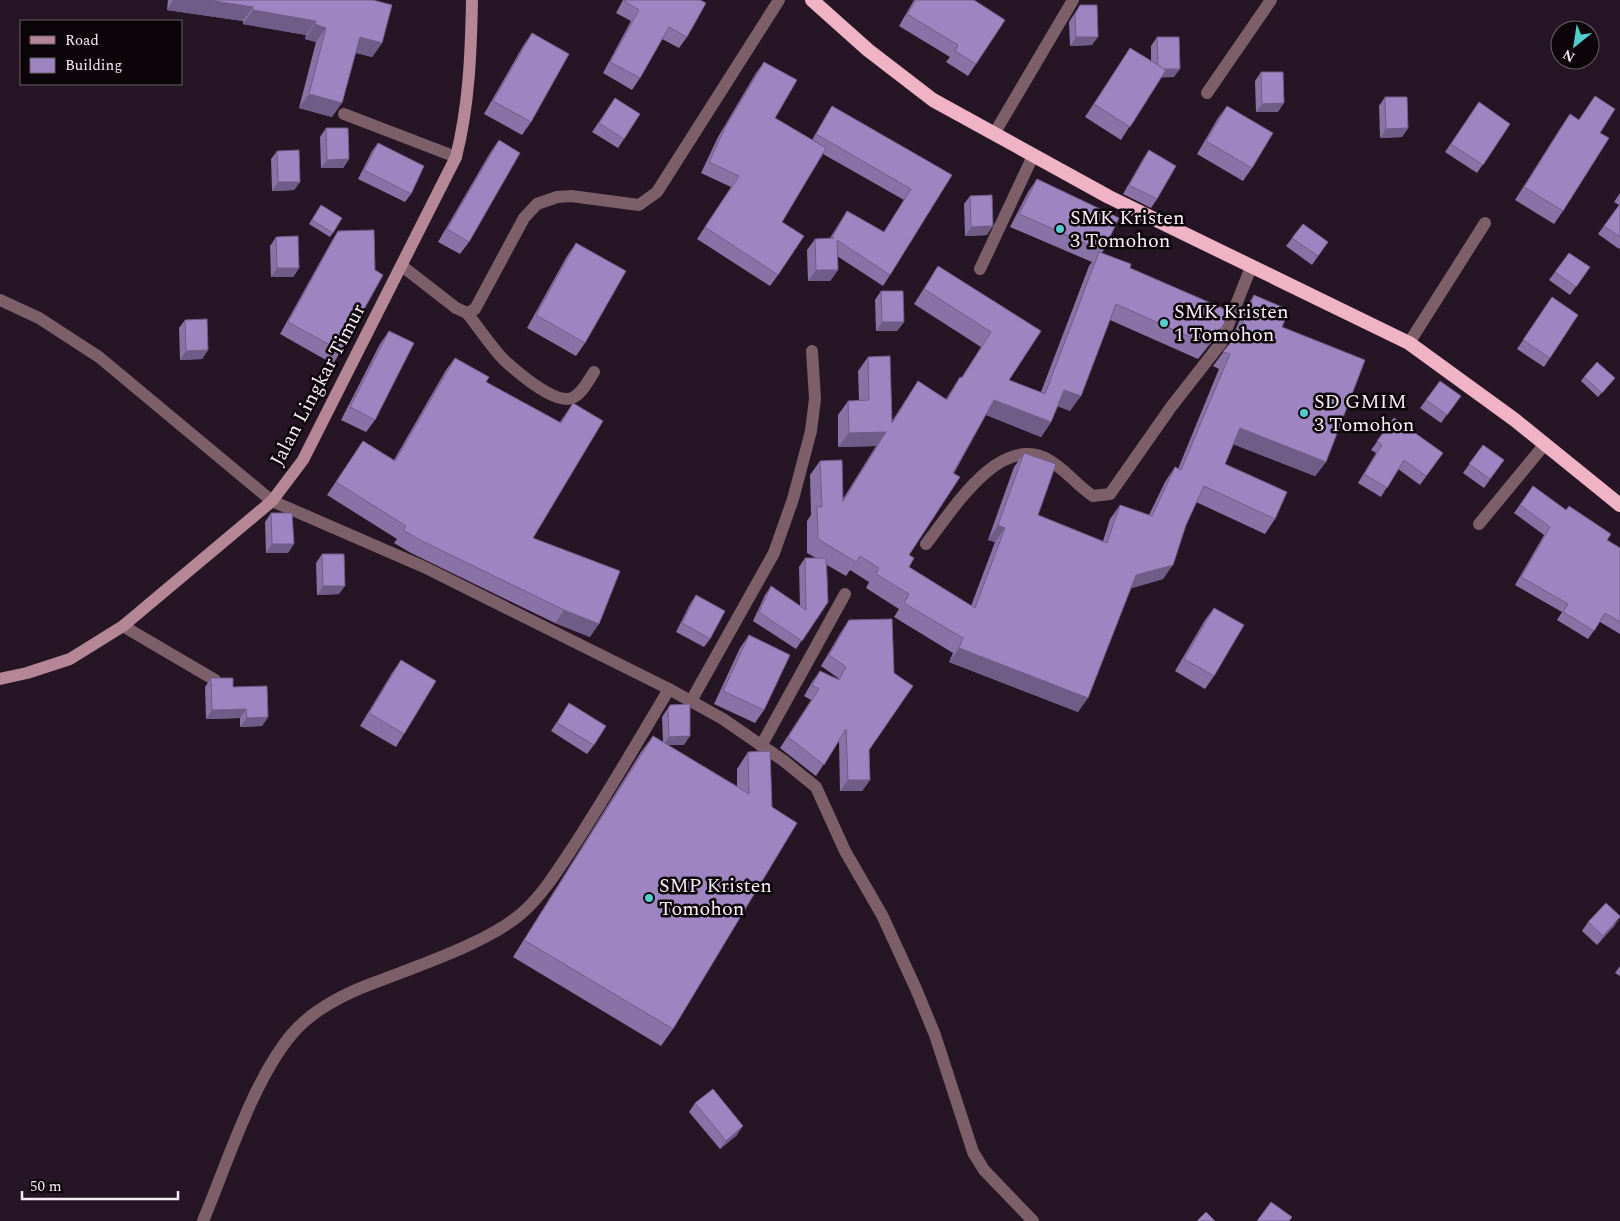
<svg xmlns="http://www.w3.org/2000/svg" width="1620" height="1221" viewBox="0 0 1620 1221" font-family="Spectral,serif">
<rect width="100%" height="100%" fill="#261625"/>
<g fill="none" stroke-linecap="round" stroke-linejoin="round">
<g stroke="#7d5f69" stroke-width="12">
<path d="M1207,93L1271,0"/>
<path d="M344,114L456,157"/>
<path d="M994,134L1073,0"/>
<path d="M402,266L456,308L467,313L475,309L524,218L537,204L557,197L571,196L639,205L657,192L779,0"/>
<path d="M980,269L1033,156"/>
<path d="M0,300L39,318L99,357L272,501L424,567L669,689L723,719L784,761L816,787L845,851L882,915L916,989L935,1035L973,1152L984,1170L1033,1221"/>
<path d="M467,313C479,328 490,345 503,359C515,370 554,405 572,398C582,394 588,381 594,372"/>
<path d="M1409,343L1485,223"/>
<path d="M1479,524L1545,444"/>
<path d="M926,544C951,513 996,436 1045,458C1064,467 1076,485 1093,496L1110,494L1171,407L1221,343L1251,267"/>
<path d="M123,626L215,680"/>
<path d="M691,701L774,553L793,499L811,431L815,399L812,351"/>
<path d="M761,746L845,594"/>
<path d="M203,1221C227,1164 253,1080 292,1034C314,1008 348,992 379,981C420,965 489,942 522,913C544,894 561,865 577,841C609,791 639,740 669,689"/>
</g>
<path stroke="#b58695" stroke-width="12" d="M0,679L27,673L70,659L123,626L272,501L303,460L456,157C469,106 471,53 472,0"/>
<path stroke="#f0b3c6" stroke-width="14" d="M812,0L868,50L933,100L1109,197L1409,343L1515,420L1620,505"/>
</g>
<g fill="#8872a6">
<path d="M168,0H373L382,43L372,57L356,53L332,117L299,108L316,42L305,39L306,35L243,24V21L167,10Z"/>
<path d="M623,0H700L687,37L679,48L662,39L640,78L632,90L603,73L631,21L616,13Z"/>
<path d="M914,0H974L976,64L968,76L946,62L950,57L899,26Z"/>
<path d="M1080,5L1092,45L1070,46L1069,22Z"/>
<path d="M532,33L531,122L522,135L484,114L523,46Z"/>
<path d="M1157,37L1174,77H1161L1121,140L1085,117L1130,48L1151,61V46Z"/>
<path d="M764,62L775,118L812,140L825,117L832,106L952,175L890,275L883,286L837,256L838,270L830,281H808L807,250L815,239L830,238L840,222L847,211L884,232L904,200L823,154L782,222L778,275L770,286L697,239L731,187L701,173L718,137L756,73Z"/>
<path d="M1261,72L1278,112H1256L1255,81Z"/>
<path d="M1595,96L1600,133L1563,211L1554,224L1515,200L1561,127L1570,114L1579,120Z"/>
<path d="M1385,97L1408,128L1402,137L1380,138L1379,106Z"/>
<path d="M615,98L624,139L618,148L592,132Z"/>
<path d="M1479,102L1510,124L1477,173L1445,152Z"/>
<path d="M1227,106L1252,168L1243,181L1197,154L1218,118Z"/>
<path d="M326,128L349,159L343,168H321L320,137Z"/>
<path d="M499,140L469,242L460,254L438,242L490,153Z"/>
<path d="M378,143L411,194L405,202L358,179L372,151Z"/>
<path d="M1149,150L1157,199L1151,208L1123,194L1143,159Z"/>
<path d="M277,151L300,182L294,190L272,191L271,159Z"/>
<path d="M1037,179L1103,251L1102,253L1130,268L1214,339L1198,359L1110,320L1070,411L1058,406L1051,422L1041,437L986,415L909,555V567L971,606L995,542L988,540L1014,467L1024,453L1038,515L1103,541L1110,519L1120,505L1149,515L1165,482L1175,467L1178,469L1219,369L1213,366L1230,343L1244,310L1254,295L1282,327L1326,462L1315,476L1233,444L1225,464L1275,519L1265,534L1196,502L1186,525L1163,579L1131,588L1078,712L949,662L953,653L894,617L899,609L866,588L869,582L850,570L846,576L827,565L828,602L796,649L753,621L765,595L771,586L800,606L799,567L805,558H816L807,553V521L811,515L810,475L820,461L843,499L876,446L838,447V415L848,401H859L858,371L868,357L892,421L918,381L946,399L960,377L961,378L981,347L914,304L938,266L1041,331L1009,380L1041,392L1089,266L1092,262L1010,227L1028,192Z"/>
<path d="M1620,193V247L1619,249L1598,234L1619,205L1614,202Z"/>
<path d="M970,196L987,235L965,236L964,204Z"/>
<path d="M318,209L333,233L330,237L309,224Z"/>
<path d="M1303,224L1328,242L1312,265L1286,246Z"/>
<path d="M338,231L341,351L333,364L280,334L330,244Z"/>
<path d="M276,237L299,268L293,277H271L270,246Z"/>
<path d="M576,243L585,343L576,356L527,328L567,256Z"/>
<path d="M1569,253L1590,267L1570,295L1549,280Z"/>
<path d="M881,291L904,322L897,331H876L875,300Z"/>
<path d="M1552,297L1578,315L1544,367L1517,349Z"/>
<path d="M185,320L208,350L202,359L180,360L179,328Z"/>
<path d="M389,331L375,420L366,432L341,420L380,344Z"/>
<path d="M455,358L486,382L560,422L573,403L533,538L590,637L555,623L411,553L394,543L397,539L327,495L363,441L394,460L446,370Z"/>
<path d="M1584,377L1615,378L1598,397L1581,381Z"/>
<path d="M1440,381L1461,396L1441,423L1420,408Z"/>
<path d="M1394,418L1443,453L1420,485L1398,469L1381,497L1358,483L1376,453L1371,450Z"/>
<path d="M1483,445L1504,460L1484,488L1463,473Z"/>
<path d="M1533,486L1607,540L1620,548V634L1600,622L1588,639L1557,620L1562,612L1515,585L1544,535L1514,513Z"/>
<path d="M271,513L288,553H266L265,522Z"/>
<path d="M322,554L339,594L317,595L316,563Z"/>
<path d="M696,595L710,639L704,647L676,632L690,604Z"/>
<path d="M1214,608V676L1205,689L1175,671L1205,620Z"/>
<path d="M849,620L869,750L870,780L862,791H840L839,741L816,776L780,748L811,700L804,696L812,682L820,671L838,679V678L821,666L841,632Z"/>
<path d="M749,635L764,710L755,723L714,704L740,648Z"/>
<path d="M401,660L404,734L396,747L360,726L392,673Z"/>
<path d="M211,678L233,687L268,717L262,726L240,727V718L206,719L205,687Z"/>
<path d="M569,703L594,745L587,754L551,731Z"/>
<path d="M670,705L684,745H668L737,786V769L748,752L770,751L673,1029L661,1046L513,957L641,752L653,736L663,742L662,717Z"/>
<path d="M1588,922L1615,925L1597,945L1582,931Z"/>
<path d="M1620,966V976L1615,973Z"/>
<path d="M695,1103L737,1135L720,1149L689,1112Z"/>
</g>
<g fill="#6f5d87">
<path d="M173,0H208L253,7L243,21L167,10Z"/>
<path d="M253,10L316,21L306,35L243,24Z"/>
<path d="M315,24L326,28L316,42L305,39Z"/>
<path d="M360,37L382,43L372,57L350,51Z"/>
<path d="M1076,37H1098L1092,45L1070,46Z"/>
<path d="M1158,69H1180L1174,77L1152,78Z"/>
<path d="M309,94L342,103L332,117L299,108Z"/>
<path d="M1284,103L1278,112H1256L1262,104Z"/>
<path d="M1408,128L1402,137L1380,138L1386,129Z"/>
<path d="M349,159L343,168H321L327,160Z"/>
<path d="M278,182H300L294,190L272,191Z"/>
<path d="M993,226L987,235L965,236L971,227Z"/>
<path d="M277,268H299L293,277H271Z"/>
<path d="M816,270H838L830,281H808Z"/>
<path d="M882,322H904L897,331H876Z"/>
<path d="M1224,324L1214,339L1198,359L1208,345Z"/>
<path d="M208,350L202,359L180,360L186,351Z"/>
<path d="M1064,390L1081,396L1070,411L1054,405Z"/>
<path d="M994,400L1051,422L1041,437L984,414Z"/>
<path d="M1240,428L1326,462L1315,476L1230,443Z"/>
<path d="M886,432L876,446L838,447L849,433Z"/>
<path d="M998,525L1005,528L995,542L988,540Z"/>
<path d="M272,544H294L288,553H266Z"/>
<path d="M1173,565L1163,579L1126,590L1136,575Z"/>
<path d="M323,586H345L339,594L317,595Z"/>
<path d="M564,610L599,624L590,637L555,623Z"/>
<path d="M959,648L1088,698L1078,712L949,662Z"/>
<path d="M246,709L240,718L206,719L212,710Z"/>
<path d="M268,717L262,726L240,727L247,718Z"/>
<path d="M690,736L684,745H663L669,737Z"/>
<path d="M848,780H870L862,791H840Z"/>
<path d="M1620,918L1615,925L1597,945L1603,936Z"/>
<path d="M743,1126L737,1135L720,1149L726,1141Z"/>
</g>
<g fill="#9e85c1" stroke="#6f5d87">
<path d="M208,0H373L392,5L382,43L360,37L342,103L309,94L326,28L315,24L316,21L253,10V7Z"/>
<path d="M625,0H700L706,3L687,37L669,27L640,78L610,62L639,10L624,1Z"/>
<path d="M916,0H974L1005,20L976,64L955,51L958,45L907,14Z"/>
<path d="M1080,5H1097L1098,37H1076L1075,14Z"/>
<path d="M532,33L569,54L531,122L493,101Z"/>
<path d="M1157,37H1179L1180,69H1163L1158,65Z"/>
<path d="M1130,48L1166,70L1130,127L1094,104Z"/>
<path d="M764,62L797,80L775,118L826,148L782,222L804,236L778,275L705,227L739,176L709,162L726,126Z"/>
<path d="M1261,72H1283L1284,103L1262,104Z"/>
<path d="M1595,96L1615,109L1600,133L1609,138L1563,211L1524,187L1570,114L1579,120Z"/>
<path d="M1385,97H1407L1408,128L1386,129Z"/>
<path d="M615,98L640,114L624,139L599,123Z"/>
<path d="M1479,102L1510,124L1483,165L1451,144Z"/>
<path d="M832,106L952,175L890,275L837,240L838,270H816L815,239L834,238L832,237L847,211L884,232L911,189L816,134Z"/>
<path d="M1227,106L1273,133L1252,168L1206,141Z"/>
<path d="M326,128H348L349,159L327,160Z"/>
<path d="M499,140L520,153L469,242L447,229Z"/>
<path d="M378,143L424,166L411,194L364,170Z"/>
<path d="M299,150L300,182H278L277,151Z"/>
<path d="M1149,150L1176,166L1157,199L1129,185Z"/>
<path d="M1037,179L1119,218L1103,251L1019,214Z"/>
<path d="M992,195L993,226L971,227L970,196Z"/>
<path d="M1620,204V237L1604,226Z"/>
<path d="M321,205L342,218L333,233L312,220Z"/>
<path d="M1303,224L1328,242L1318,256L1292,238Z"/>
<path d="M374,230L375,270L383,275L341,351L288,322L338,231Z"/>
<path d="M298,236L299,268H277L276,237Z"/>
<path d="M576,243L626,271L585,343L536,315Z"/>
<path d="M1099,252L1131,264L1130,268L1229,311L1224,324L1208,345L1116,304L1081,396L1064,390L1051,422L994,400L953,473L960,477L909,555L914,558L909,567L975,608L1005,528L998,525L1024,453L1056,464L1038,515L1107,543L1120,505L1152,516L1175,467L1181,470L1230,354L1223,352L1239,332L1254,295L1289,310L1282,327L1365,360L1326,462L1240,428L1225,464L1287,492L1275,519L1204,486L1186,525L1173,565L1136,575L1088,698L959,648L963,638L904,603L909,594L876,574L879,568L860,556L856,562L818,539L817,507H822L820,461L842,460L843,501L886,432L849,433L848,401L869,400L868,357L890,356L892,423L918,381L947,400L960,377L962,378L991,332L924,289L938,266L1041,331L1009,380L1045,394Z"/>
<path d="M1569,253L1590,267L1576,287L1555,272Z"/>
<path d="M881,291H903L904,322H882Z"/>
<path d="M1552,297L1578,315L1550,358L1523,340Z"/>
<path d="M207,319L208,350L186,351L185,320Z"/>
<path d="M389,331L414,343L375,420L350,407Z"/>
<path d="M455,358L489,377L486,382L561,423L573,403L603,421L533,538L620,571L599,624L564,610L420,540L403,530L406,526L336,482L363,441L395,461Z"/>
<path d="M1597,362L1615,378L1602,393L1584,377Z"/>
<path d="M1440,381L1461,396L1447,415L1426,400Z"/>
<path d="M1394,418L1443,453L1426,476L1404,460L1387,488L1364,474L1382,445L1377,441Z"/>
<path d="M1483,445L1504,460L1490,479L1469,464Z"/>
<path d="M1533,486L1566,510L1569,506L1611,534L1607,540L1620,548V622L1605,613L1594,631L1563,612L1568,604L1521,577L1550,527L1520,505Z"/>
<path d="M271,513H292L294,544H272Z"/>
<path d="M322,554H344L345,586H323Z"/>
<path d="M805,558H826L828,602L802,641L759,612L771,586L806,610Z"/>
<path d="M696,595L725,611L710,639L682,623Z"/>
<path d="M1214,608L1244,625L1214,676L1184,659Z"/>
<path d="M892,619L894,673L913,686L869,750L870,780H848L846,729L824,765L788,737L819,689L812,685L820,671L839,680L846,667L829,655L849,620Z"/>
<path d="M749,635L790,655L764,710L723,691Z"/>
<path d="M401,660L436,681L404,734L369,713Z"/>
<path d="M211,678H233V687L267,686L268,717L247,718L246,709L212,710Z"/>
<path d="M569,703L606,726L594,745L557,723Z"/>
<path d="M690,704V736L669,737L668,709L670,705Z"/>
<path d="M653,736L749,794L748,752L770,751L772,807L797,823L673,1029L524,940Z"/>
<path d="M1606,903L1620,916V917L1603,936L1588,922Z"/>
<path d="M713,1089L743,1126L726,1141L695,1103Z"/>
<path d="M1271,1202L1292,1217L1289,1221H1257Z"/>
<path d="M1206,1212L1215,1221H1197Z"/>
</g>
<g fill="#53cdcb" stroke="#0b050a" stroke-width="2">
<circle cx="1060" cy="229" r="5"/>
<circle cx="1164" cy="323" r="5"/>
<circle cx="1304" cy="413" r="5"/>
<circle cx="649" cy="898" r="5"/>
</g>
<g text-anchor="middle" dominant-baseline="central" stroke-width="5" stroke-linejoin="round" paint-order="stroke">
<g font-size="20" fill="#f8ecf6" stroke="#0b050a" text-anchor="start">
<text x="1070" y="218">SMK Kristen<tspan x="1070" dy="23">3 Tomohon</tspan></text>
<text x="1174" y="312">SMK Kristen<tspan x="1174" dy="23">1 Tomohon</tspan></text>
<text x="1314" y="402">SD GMIM<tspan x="1314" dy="23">3 Tomohon</tspan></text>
<text x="659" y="886">SMP Kristen<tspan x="659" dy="23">Tomohon</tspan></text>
</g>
<g font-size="20" fill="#f8ecf6" stroke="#0b050a">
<text transform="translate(318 385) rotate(-62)">Jalan Lingkar Timur</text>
</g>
</g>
<rect x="20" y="20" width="162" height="65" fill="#0b050a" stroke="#6a6168"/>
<rect x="30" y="36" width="25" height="8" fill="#b58695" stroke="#6a6168"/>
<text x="65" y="45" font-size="15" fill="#f8ecf6">Road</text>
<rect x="30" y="58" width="25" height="15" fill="#9e85c1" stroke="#6a6168"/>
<text x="65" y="70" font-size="15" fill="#f8ecf6">Building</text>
<g transform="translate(1575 45) rotate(210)"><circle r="24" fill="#0b050a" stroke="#6a6168"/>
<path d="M0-4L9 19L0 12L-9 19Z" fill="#53cdcb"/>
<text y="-8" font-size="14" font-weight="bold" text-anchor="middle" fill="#f8ecf6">N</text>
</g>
<path d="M22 1191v8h156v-8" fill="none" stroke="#f8ecf6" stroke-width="2.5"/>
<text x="30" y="1191" font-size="15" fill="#f8ecf6" stroke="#0b050a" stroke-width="4" paint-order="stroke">50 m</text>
</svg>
